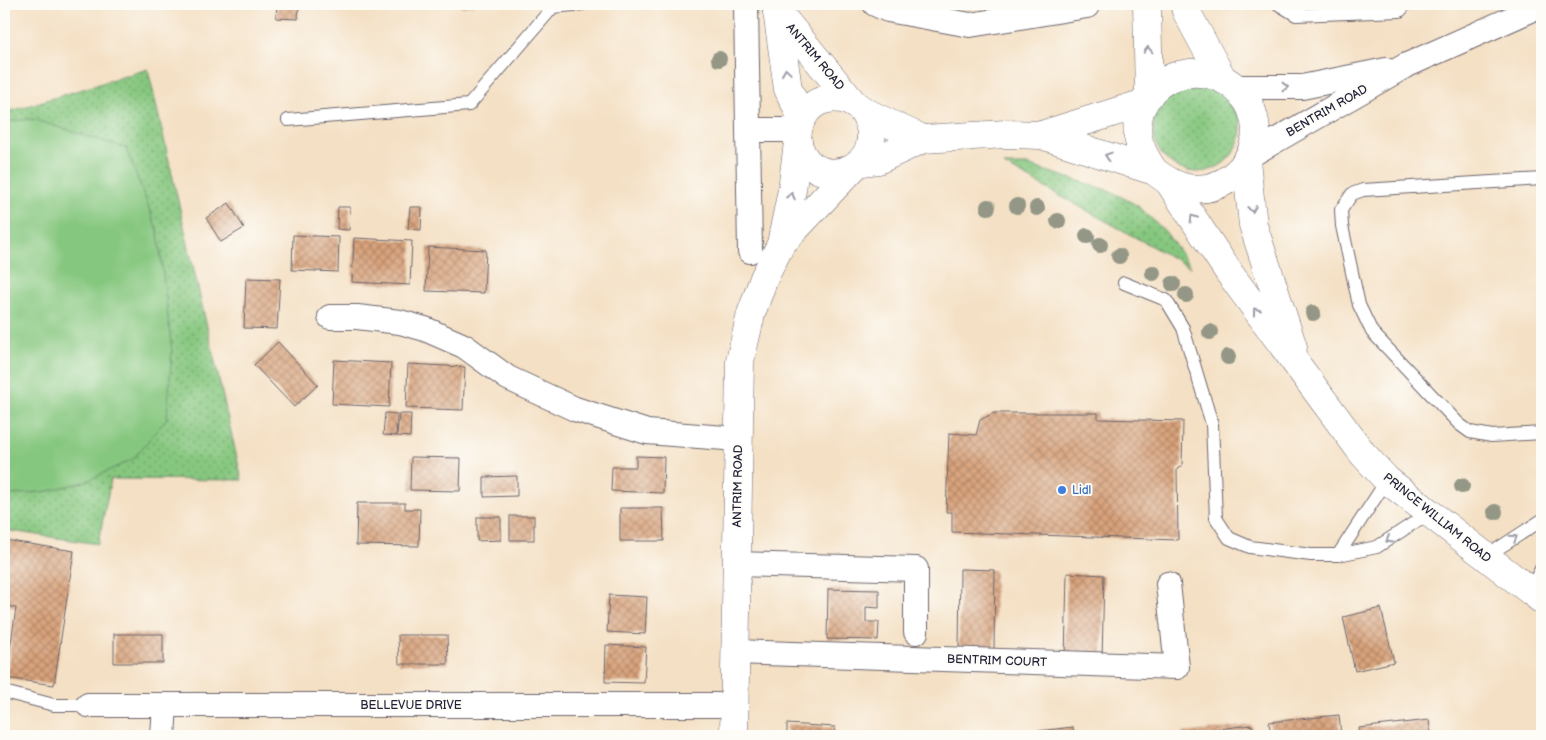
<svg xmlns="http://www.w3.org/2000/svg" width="1546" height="740" viewBox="0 0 1546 740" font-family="'Balsamiq Sans',sans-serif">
<defs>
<pattern id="grass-dots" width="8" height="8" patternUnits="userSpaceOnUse" patternTransform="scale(1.25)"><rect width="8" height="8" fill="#86c77f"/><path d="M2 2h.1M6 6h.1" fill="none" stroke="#6da169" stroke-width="1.8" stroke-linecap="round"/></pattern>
<pattern id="building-cross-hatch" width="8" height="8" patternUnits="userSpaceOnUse" patternTransform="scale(1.25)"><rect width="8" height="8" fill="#d9a37b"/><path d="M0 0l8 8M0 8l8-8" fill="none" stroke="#b08466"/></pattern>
</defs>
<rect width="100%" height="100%" fill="#fdfcf7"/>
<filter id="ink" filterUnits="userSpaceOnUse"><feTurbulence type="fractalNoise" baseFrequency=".02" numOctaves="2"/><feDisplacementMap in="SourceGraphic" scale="10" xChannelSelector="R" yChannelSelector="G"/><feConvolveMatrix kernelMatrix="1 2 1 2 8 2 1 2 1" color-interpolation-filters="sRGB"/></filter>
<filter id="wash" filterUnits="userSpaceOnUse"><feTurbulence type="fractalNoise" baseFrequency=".0096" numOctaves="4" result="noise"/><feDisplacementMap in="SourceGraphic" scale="20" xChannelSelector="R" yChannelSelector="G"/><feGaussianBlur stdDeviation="1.12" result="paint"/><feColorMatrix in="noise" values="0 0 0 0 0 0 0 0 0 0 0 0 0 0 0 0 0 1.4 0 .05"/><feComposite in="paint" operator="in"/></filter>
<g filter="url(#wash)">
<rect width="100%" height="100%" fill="#f4e0c4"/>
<g fill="url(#grass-dots)" stroke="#54745d">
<path d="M148,69L242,480L111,479L98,544L4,530V113Z"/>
<circle cx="1197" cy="128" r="44"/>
<path d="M1004,165H1027L1111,191L1138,206L1165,231L1191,268Z"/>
</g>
<path fill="#86c77f" stroke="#54745d" d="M32,119L126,148L158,232L172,351L167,418L133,459L87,481L48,491L4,496V122Z"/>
<g id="blocks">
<g fill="url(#building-cross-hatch)">
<path d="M277,4H299L298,19L276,18Z"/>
<path d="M460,4H475V5L460,7Z"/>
<path d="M229,203L244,228L221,242L206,218Z"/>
<path d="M338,207H350L349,230L337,229Z"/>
<path d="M410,207H422L421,230L408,229Z"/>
<path d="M293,235L339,237L338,272L292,270Z"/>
<path d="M354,238L412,241L410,285L352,282Z"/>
<path d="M428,247L486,250L484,293L426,291Z"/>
<path d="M246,278L280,279L277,329L244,328Z"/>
<path d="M278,342L318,385L294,407L254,365Z"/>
<path d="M334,360L391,363L389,407L332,404Z"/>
<path d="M408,364L465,367L463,410L406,408Z"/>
<path d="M385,413L397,414L396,436L383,435Z"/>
<path d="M994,413H1098V419L1183,421L1182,466L1177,469L1178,540L952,532V512H946L949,433L976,435L980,420Z"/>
<path d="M399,414H411L410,437L397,436Z"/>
<path d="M636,456L664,457L663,493L611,491L612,467H636Z"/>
<path d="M411,457L461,458L460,491L410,490Z"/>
<path d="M517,476V496L484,497V477Z"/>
<path d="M357,503H405V509H420L419,546L356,545Z"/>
<path d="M620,508H663L664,541H620Z"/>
<rect x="510" y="516" width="24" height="24"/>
<path d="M477,517H501V540L477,541Z"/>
<path d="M4,540L74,551L54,685L6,678L16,608L7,606L4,610Z"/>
<path d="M960,569L995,570L994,650H959Z"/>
<path d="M1067,573L1104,575L1102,660L1065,659Z"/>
<path d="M828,589L879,590V608L866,607V622H879L878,640L827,639Z"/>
<path d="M609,595L647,597L645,634L607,632Z"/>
<path d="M1381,608L1394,662L1355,671L1343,617Z"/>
<rect x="114" y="634" width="49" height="29"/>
<path d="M398,635H447L448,664H399Z"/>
<path d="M606,645L646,647L644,683L605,682Z"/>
<path d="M1339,715L1341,736H1271L1269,722Z"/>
<path d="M1429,720L1431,736H1360L1359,728Z"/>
<path d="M787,724L835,727L834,736H787Z"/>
<path d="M1252,725L1254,736H1183L1182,733Z"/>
<path d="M1073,727L1074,736H1004V735Z"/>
</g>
</g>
</g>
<g filter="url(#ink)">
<use href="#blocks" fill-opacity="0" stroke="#6c646b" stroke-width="1"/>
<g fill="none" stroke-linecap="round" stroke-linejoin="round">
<g stroke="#6c646b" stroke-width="14">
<g id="service">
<path d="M1278,4L1296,15L1400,11L1406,4"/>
<path d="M288,120L469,105L553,7L583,4"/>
<path d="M1542,179L1363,190L1352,194L1341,210L1342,226L1359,305L1372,332L1459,424L1470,432L1492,436L1542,433"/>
<path d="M1124,283L1166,300L1183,328L1212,424L1216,518L1229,538L1250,547L1311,555H1338L1377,547L1429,513"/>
<path d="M1338,555L1387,480"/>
<path d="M1485,557L1542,520"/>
<path d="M1530,591L1542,567"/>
<path d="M4,692L54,705H88"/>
</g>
</g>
<g stroke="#6c646b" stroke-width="26">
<g id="minor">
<path d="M746,4L750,251"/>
<path d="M875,4L888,10L970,25L1087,6"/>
<path d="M1237,87H1302L1386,70"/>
<path d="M748,130H798"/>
<path d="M1249,156L1405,66L1542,5"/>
<path d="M330,317H357L400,322L425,329L464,346L508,378L575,409L647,432L738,439"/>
<path d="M737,564L916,569V632"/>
<path d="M735,652L1177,667L1168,584"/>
<path d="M88,705H734"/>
<path d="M163,736L165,705"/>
</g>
</g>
<g stroke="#6c646b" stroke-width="29">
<g id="primary">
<path d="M1147,4L1149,96"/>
<path d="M1184,4L1186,11L1221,76"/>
<path d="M777,11L853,103"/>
<path d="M777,11L788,89L802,118"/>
<path d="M862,110C898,164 817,199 799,147C795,134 799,121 807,111C815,101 828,97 841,99C851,100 856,106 864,111C883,121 903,130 923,139"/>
<path d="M1041,135L1144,103"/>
<path d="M1246,161L1253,225L1293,347"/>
<path d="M862,162L878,160L923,139L1006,134L1041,135L1154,171C1164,179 1175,186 1188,188C1220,193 1248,171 1255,140C1258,126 1253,108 1244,97C1208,50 1130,76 1138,137C1140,150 1147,161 1154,171"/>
<path d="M1169,182L1230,274L1363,454L1387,480L1542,600"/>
<path d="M781,244L852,169"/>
<path d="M734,736L740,361L751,314L764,278L781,244L792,190L798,142"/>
</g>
</g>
<use href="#service" stroke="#fff" stroke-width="12"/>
<use href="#minor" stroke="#fff" stroke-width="24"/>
<use href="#primary" stroke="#fff" stroke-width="28"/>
</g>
<g fill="#949786">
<circle cx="719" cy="59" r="8"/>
<circle cx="1017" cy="206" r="8"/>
<circle cx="988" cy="207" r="8"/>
<circle cx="1037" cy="208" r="8"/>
<circle cx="1058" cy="221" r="8"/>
<circle cx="1087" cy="236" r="8"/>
<circle cx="1100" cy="245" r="8"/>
<circle cx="1119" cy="256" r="8"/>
<circle cx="1153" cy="273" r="8"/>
<circle cx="1173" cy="284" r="8"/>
<circle cx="1186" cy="295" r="8"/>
<circle cx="1313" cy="313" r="8"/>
<circle cx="1210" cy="332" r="8"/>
<circle cx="1228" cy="357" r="8"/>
<circle cx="1462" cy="486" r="8"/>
<circle cx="1495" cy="512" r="8"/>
</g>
<defs><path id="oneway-chevron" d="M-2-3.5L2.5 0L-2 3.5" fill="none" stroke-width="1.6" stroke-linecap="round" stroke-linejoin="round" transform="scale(1.25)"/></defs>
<g stroke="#9c9ca7">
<use href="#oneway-chevron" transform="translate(1148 50) rotate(-92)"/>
<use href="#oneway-chevron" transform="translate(786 72) rotate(-98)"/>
<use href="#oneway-chevron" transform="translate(1285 87)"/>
<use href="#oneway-chevron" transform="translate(1108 156) rotate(-162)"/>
<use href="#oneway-chevron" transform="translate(791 196) rotate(-79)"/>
<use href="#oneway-chevron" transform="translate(1252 209) rotate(84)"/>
<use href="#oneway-chevron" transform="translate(1193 218) rotate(-123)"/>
<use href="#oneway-chevron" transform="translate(1256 311) rotate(-126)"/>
<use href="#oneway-chevron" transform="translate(1514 538) rotate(-33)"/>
<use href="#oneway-chevron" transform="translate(1389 540) rotate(150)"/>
</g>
</g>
<circle fill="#3f7fe0" stroke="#fdfcf7" stroke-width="2" cx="1062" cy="490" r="5"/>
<g text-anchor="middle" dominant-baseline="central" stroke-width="4" stroke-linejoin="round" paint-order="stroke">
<g font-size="12" fill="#22223b" stroke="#fdfcf7">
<text transform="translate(815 57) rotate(50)">ANTRIM ROAD</text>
<text transform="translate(1327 111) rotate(-30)">BENTRIM ROAD</text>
<text transform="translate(738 486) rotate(-89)">ANTRIM ROAD</text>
<text transform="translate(1437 518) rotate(39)">PRINCE WILLIAM ROAD</text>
<text transform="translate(997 661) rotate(2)">BENTRIM COURT</text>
<text x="411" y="705">BELLEVUE DRIVE</text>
</g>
<g font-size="12" fill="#366cbe" stroke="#fdfcf7" text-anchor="start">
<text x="1072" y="490">Lidl</text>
</g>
</g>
<rect width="1546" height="740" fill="none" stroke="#fdfcf7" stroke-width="20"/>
</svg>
